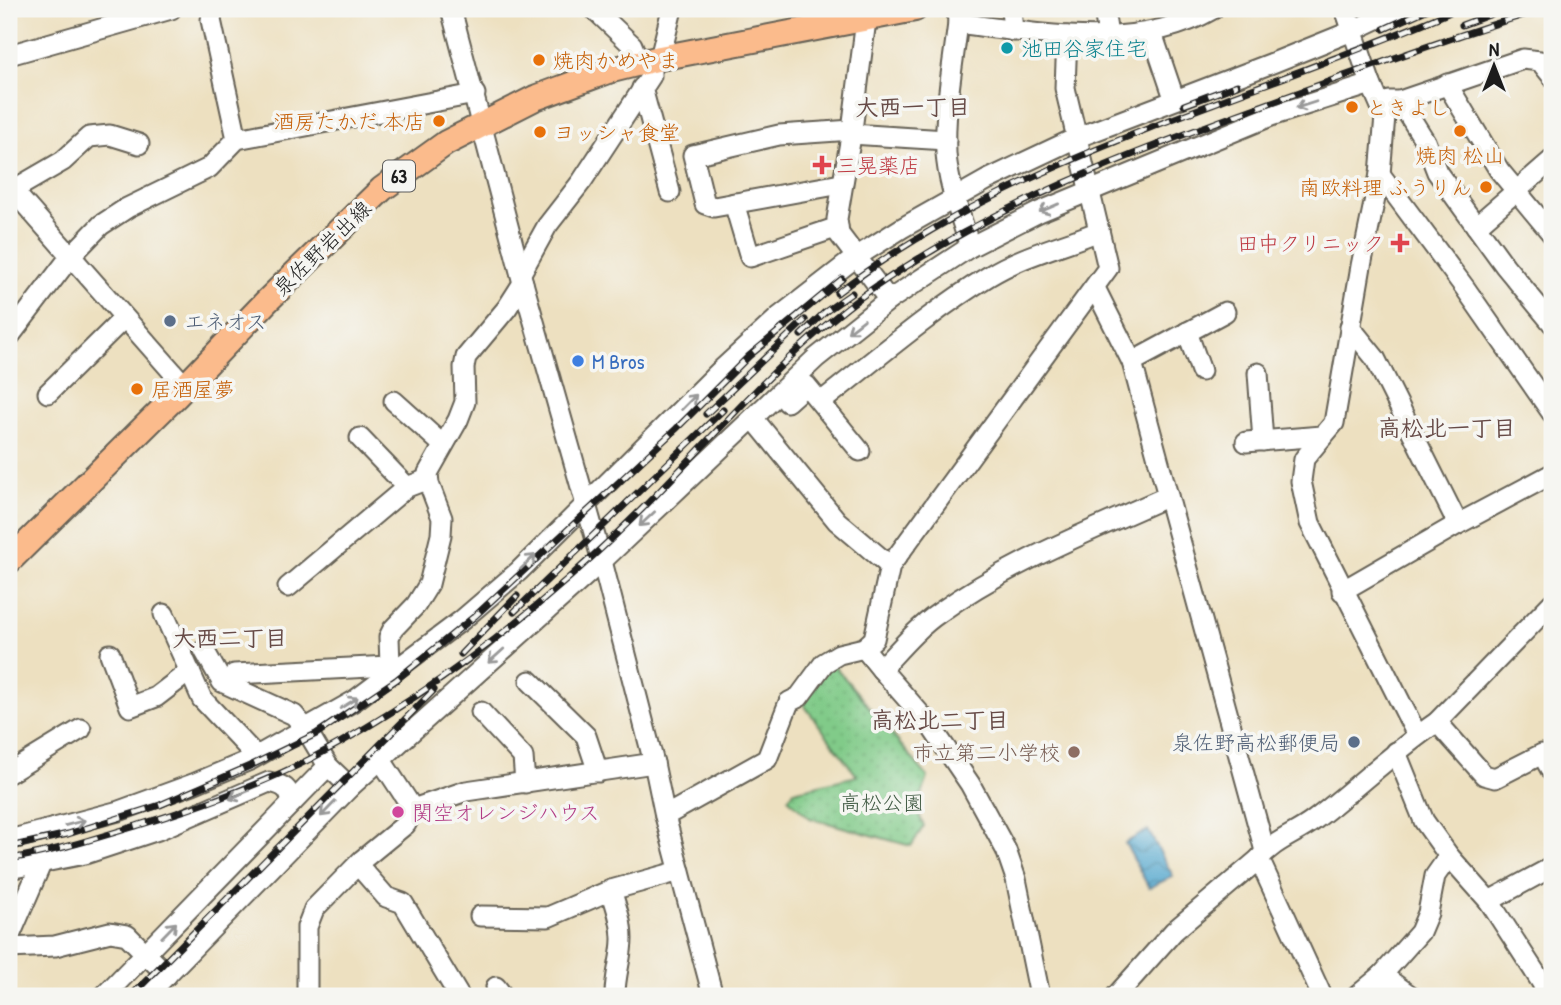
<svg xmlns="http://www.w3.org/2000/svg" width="1561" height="1005" viewBox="0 0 1561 1005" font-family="'Patrick Hand','Klee One',sans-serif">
<defs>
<pattern id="park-dots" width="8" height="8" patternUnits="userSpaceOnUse" patternTransform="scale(1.75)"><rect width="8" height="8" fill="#81cb89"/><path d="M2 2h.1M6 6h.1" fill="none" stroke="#6fae76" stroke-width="1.8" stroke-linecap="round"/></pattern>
<pattern id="water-waves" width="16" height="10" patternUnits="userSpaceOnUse" patternTransform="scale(1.75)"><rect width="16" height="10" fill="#54a8cf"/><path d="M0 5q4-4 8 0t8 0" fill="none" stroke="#4588a7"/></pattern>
</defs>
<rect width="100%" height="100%" fill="#f6f6f2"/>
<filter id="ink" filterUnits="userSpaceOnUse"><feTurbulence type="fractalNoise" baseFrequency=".0143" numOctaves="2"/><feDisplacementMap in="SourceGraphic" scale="14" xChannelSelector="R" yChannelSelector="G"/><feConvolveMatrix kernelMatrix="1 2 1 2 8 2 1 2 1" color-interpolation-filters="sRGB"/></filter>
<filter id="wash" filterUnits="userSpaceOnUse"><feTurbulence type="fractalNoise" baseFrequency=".00686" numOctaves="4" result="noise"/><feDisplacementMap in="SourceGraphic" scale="28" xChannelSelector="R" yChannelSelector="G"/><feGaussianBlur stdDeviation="1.57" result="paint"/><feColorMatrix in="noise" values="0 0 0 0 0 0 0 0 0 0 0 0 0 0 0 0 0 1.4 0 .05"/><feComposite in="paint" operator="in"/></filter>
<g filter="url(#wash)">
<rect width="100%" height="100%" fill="#ede0c0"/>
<path fill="url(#park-dots)" stroke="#4e7452" stroke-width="2" d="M832,663L928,777L917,810L924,826L911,846L810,818L788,798L794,791L857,776L801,701Z"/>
<path fill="url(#water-waves)" stroke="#386276" stroke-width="2" d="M1148,830L1173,876L1149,888L1125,843Z"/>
</g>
<g filter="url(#ink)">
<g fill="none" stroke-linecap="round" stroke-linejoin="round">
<g stroke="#656155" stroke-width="23">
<g id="minor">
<path d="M213,9L211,20L237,139"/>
<path d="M451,9L523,283L602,561L654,763L665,816L713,996"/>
<path d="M594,9L632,45L639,62"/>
<path d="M957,9L958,23C1040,34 1137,53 1213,9"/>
<path d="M1011,9L1013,31"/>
<path d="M1104,9L1108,36"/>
<path d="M1345,9L1371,84L1385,116L1380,174L1361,266L1334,423L1304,459L1301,481L1310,523L1417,735"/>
<path d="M866,20L852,130L837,219L839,234L889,300"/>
<path d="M958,23C953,65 944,110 946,153C948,185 961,216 970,247"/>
<path d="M1152,33L1172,92"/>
<path d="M9,55L171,9"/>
<path d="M660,58L672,9"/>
<path d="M1447,84L1499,170L1552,234"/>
<path d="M642,88L670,192"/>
<path d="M1389,101H1400L1523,59L1540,61L1552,76"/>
<path d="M1400,101L1425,141L1437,172L1505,266L1552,323"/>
<path d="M851,134L946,140"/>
<path d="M1380,174L1465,288L1552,413"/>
<path d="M841,184L714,207L705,204L693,155L779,135L852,130"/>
<path d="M9,186L185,386"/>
<path d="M13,190L63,161L89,137L110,135L139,144"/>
<path d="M734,203L750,257L838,227"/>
<path d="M1476,226L1552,160"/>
<path d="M521,273L547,226L582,181L651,76V60"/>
<path d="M1350,327L1375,358L1458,524"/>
<path d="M1187,332L1201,371"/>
<path d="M9,337L70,257L101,225L127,208L209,168L237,139L475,94"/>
<path d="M1132,362L1225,312"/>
<path d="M1258,373L1263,441"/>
<path d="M48,393L124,318"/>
<path d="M394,401L443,445"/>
<path d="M787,402L806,385L860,451"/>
<path d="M821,402C876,359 930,312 989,276C1023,255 1063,246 1099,231"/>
<path d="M753,418L837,521L890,566"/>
<path d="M360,438L407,487"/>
<path d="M1246,442L1322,436"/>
<path d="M1168,496L1265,851"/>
<path d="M288,587L407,487L428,479"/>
<path d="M1342,591L1458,524L1552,474"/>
<path d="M164,614L202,699L256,756"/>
<path d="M864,648L881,669C899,650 917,628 939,613C1008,563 1091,531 1168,496L1132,362L1095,288"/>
<path d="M204,650L222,682L294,715L306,729L328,766L350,787"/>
<path d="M110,654L130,707L156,697L190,671"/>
<path d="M881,669L930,725L970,784L1006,850L1016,879L1040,996"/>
<path d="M395,670L390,666L389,637L393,629L416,605L429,584L441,535L442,518L429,484L428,473L458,420L465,402L464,367L466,357L507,308L523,283"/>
<path d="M234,674L390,666"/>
<path d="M530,681L586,736L598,772"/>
<path d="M481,712L523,757L525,783"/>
<path d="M1437,722L1484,775L1495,778L1542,754L1552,772"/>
<path d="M1396,752L1424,821L1449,856L1489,901L1552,867"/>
<path d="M381,760L413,809"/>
<path d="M9,773L81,729"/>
<path d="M665,816L767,759L789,702L799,697L824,663L839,654L864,648L874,639L890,566L1108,268L1065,88L1067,36"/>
<path d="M9,840L119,811L193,784L250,760L354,701L462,620L519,571L720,371L780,316L856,257L902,228L987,180L1076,138L1275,62L1352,31L1398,9"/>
<path d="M358,865L386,897L403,903L459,996"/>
<path d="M9,869L85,854L158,830L269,782C284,785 289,788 292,803"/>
<path d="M611,890C616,906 622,922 622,939C622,957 615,975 615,994"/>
<path d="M1489,901L1542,983L1546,996"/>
<path d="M480,916L548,917L611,890L680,871"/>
<path d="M9,938L42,862"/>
<path d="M9,948L55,946L110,932L127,935L167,975"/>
<path d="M1382,975L1411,996"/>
<path d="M496,987L503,996"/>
<path d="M104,996L328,766"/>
<path d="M146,996L350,787L602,561L816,358L889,300L970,247L1039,212L1271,116L1371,84"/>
<path d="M307,996V927L314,909L362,860L406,824L413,809L466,791L654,763"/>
<path d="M1116,996L1174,931L1259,859"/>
<path d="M1322,996L1259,859C1273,841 1296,834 1313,821C1355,789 1393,752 1437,722L1552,603"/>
<path d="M1357,996L1382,975L1420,932L1428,913L1435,876L1449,856"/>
</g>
</g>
<g stroke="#656155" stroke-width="28">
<path id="major" d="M9,561L176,396L266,302L382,189L446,143L535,98L608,71L660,58L915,9"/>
</g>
<use href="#minor" stroke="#fff" stroke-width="19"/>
<use href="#major" stroke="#fbbb8c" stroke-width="24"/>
<g stroke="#1c1c1c" stroke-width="7">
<g id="rail">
<path d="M1462,25L1505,9"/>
<path d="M1384,29L1428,9"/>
<path d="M1184,105L1237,85"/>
<path d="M837,293C1020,153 1249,100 1457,9"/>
<path d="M801,335L825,312L852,293"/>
<path d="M706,414L805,320"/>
<path d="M514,612L723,410"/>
<path d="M461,654L517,596"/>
<path d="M9,847L68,834L160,805L252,765L316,734L396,680L475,616L676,429L749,356L842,279"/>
<path d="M9,859C53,852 96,838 139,825C198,807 259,786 314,757C434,693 546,605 642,509C716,435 783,353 868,292C991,205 1132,153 1272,102C1362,70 1452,36 1544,9"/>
<path d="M131,996L434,690"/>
</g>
</g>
<use href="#rail" stroke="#f6f6f2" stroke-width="4.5" stroke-dasharray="13" stroke-linecap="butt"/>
</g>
<defs><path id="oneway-shaft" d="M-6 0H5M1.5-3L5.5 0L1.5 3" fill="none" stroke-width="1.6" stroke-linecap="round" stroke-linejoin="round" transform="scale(1.75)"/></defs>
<g stroke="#999">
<use href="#oneway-shaft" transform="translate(1306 105) rotate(162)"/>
<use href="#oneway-shaft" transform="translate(1049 208) rotate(157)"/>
<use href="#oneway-shaft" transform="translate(856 326) rotate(142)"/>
<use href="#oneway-shaft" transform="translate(689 402) rotate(-45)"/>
<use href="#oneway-shaft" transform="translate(647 519) rotate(137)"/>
<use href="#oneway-shaft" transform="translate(528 562) rotate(-44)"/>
<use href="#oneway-shaft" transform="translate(496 656) rotate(138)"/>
<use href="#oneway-shaft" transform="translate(349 703) rotate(-32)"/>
<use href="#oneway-shaft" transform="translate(239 795) rotate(156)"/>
<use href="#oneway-shaft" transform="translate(328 809) rotate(134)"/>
<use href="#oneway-shaft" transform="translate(75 823) rotate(-15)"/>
<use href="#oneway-shaft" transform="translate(169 930) rotate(-46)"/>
</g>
</g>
<circle fill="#0f9aa8" stroke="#f6f6f2" stroke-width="2.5" cx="1007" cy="48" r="7"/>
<g fill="#e8710a" stroke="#f6f6f2" stroke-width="2.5">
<circle cx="539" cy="60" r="7"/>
<circle cx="1352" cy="107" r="7"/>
<circle cx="439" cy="121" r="7"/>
<circle cx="1460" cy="131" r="7"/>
<circle cx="540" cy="132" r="7"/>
<circle cx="1486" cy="187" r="7"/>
<circle cx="137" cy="389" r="7"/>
</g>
<g fill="#e0444e" stroke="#f6f6f2" stroke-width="2.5">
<path d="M818.5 154.5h7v7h7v7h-7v7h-7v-7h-7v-7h7z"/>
<path d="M1396.5 232.5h7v7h7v7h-7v7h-7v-7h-7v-7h7z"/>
</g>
<g fill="#5c6f8a" stroke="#f6f6f2" stroke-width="2.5">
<circle cx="170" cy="321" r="7"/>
<circle cx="1354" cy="742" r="7"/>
</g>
<circle fill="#3f7fe0" stroke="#f6f6f2" stroke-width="2.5" cx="578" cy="361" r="7"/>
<circle fill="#8d6e63" stroke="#f6f6f2" stroke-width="2.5" cx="1074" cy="752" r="7"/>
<circle fill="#d1479c" stroke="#f6f6f2" stroke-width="2.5" cx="398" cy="812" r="7"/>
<g text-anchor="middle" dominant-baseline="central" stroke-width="7" stroke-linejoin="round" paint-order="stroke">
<rect fill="#f6f6f2" stroke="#5d5d5c" stroke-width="2" x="383" y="160.5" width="32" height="31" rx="5"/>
<g font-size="19" font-weight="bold" fill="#1c1c1c">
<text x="399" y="176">63</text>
</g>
<g font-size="21" fill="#0d838f" stroke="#f6f6f2" text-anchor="start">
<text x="1021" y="48">池田谷家住宅</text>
</g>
<g font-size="21" fill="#c56008" stroke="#f6f6f2" text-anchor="start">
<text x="553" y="60">焼肉かめやま</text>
<text x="1366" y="107">ときよし</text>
<text x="425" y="121" text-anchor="end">酒房たかだ 本店</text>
<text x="554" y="132">ヨッシャ食堂</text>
<text x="1460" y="155" text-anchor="middle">焼肉 松山</text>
<text x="1472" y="187" text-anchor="end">南欧料理 ふうりん</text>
<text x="151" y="389">居酒屋夢</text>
</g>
<g font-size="21" fill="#be3a42" stroke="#f6f6f2" text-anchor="start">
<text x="836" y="165">三晃薬店</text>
<text x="1384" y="243" text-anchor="end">田中クリニック</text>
</g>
<g font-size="21" fill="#1c1c1c" stroke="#f6f6f2">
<text transform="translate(322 248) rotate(-44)">泉佐野岩出線</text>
</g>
<g font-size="21" fill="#4e5e75" stroke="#f6f6f2" text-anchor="start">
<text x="184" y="321">エネオス</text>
<text x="1340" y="742" text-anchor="end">泉佐野高松郵便局</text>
</g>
<g font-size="21" fill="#366cbe" stroke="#f6f6f2" text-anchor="start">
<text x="592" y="361">M Bros</text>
</g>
<g font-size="21" fill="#785e54" stroke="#f6f6f2" text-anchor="end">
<text x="1060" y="752">市立第二小学校</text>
</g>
<g font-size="21" fill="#3f5942" stroke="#f6f6f2">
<text x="882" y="802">高松公園</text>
</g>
<g font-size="21" fill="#b23c85" stroke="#f6f6f2" text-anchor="start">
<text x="412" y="812">関空オレンジハウス</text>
</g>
<g font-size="23" font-weight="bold" fill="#674b47" stroke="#f6f6f2">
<text x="913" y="106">大西一丁目</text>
<text x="1447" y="427">高松北一丁目</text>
<text x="230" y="637">大西二丁目</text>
<text x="940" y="719">高松北二丁目</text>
</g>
</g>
<rect width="1561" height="1005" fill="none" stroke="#f6f6f2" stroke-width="35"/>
<g transform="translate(1494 66)" stroke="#f6f6f2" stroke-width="5" paint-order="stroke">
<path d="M0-5L12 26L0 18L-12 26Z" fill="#1c1c1c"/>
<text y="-10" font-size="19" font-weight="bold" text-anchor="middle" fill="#1c1c1c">N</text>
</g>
</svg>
